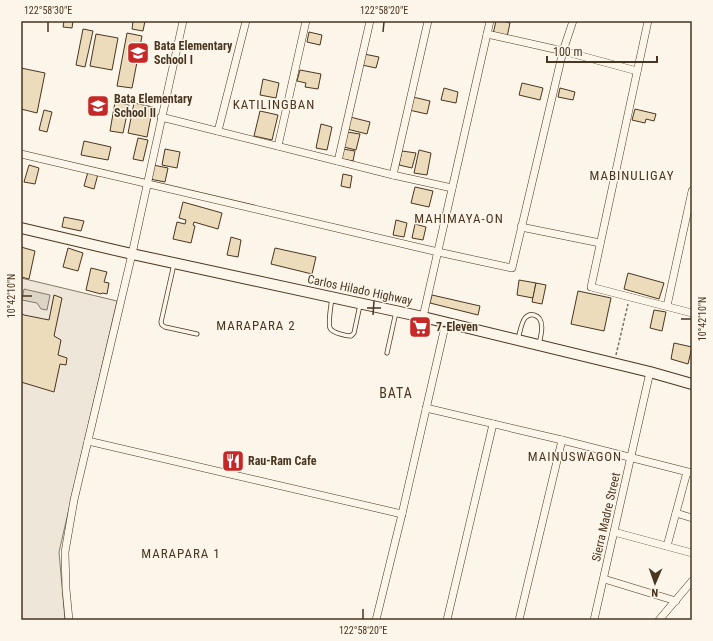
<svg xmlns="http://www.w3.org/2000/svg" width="713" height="641" viewBox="0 0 713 641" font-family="'Roboto Condensed',sans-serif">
<rect width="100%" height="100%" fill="#fbf6e9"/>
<path fill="#ede6d9" stroke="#887966" d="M21,278L117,301L59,552L65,620H21Z"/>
<path fill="#dcd4c6" stroke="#887966" d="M24,289L50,295L47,310L41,309L37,303L22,300Z"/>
<g fill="#ecdcbc" stroke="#4a3520">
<path d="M64,21H73L72,28L63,27Z"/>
<path d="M133,21H145L143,31L132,29Z"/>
<path d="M496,21H502L510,23L507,37L493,34Z"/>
<path d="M83,29L93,31L85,67L76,65Z"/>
<path d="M309,32L322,35L320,45L307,42Z"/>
<path d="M127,33L142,36L132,88L117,86Z"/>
<path d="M96,34L118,38L112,70L90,66Z"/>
<path d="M364,54L379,57L376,68L362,65Z"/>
<path d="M21,68L45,73L37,113L21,109Z"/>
<path d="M300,70L321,74L318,89L305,87L306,83L297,81Z"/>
<path d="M263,79L279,83L276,98L260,95Z"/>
<path d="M522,83L543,88L540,100L519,95Z"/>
<path d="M444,88L458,92L456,103L441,100Z"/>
<path d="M560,88L575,92L573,100L558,97Z"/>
<path d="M413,97L430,101L427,114L409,110Z"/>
<path d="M115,102L129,105L123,133L110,131Z"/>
<path d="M134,103L153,107L147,137L128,133Z"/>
<path d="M635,109L656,114L654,121L646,119L645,123L632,120Z"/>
<path d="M44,110L52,112L47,132L39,130Z"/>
<path d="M260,111L278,115L272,140L254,136Z"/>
<path d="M350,117L370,122L367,134L347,129Z"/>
<path d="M321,124L332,127L327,150L316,148Z"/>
<path d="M347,132L360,134L356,150L344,147Z"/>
<path d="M138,138L148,140L143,161L133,159Z"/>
<path d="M84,141L111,147L108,160L81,155Z"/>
<path d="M165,149L180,152L177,168L162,165Z"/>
<path d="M343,149L355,151L353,161L341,159Z"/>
<path d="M419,150L431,153L427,175L414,173Z"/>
<path d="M402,151L416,153L412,168L399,165Z"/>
<path d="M29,165L39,168L35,184L24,182Z"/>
<path d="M153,165L168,168L165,182L150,179Z"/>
<path d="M88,172L98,174L94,189L84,186Z"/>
<path d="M343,174L352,176L350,188L341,186Z"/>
<path d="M415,187L433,191L429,207L411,203Z"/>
<path d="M183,202L222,213L218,229L194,222L193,225L195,226L191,243L173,239L177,222L185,224L186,220L179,218Z"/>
<path d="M64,217L84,221L81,231L62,227Z"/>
<path d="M396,220L407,223L404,237L393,235Z"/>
<path d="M415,224L426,227L423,240L412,238Z"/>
<path d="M231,237L241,240L238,257L227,255Z"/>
<path d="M21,247L35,251L29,279L21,277Z"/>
<path d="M68,248L83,253L78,271L63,267Z"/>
<path d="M275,248L316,257L312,274L271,264Z"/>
<path d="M91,268L107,272L104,282L109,283L107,294L102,293L101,294L86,290Z"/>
<path d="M628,273L664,283L659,299L624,289Z"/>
<path d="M519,280L536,283L533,298L517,295Z"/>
<path d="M536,283L546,285L542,304L532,302Z"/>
<path d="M578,291L611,298L604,331L571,324Z"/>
<path d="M54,295L62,298L54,336L61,340L58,355L67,358L66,365L60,364L54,392L21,382V313L24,315L49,320Z"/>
<path d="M432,295L480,306L478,315L430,303Z"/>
<path d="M654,310L666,312L662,331L650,328Z"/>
<path d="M674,343L692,347L688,364L671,359Z"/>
</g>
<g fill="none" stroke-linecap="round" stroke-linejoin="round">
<g stroke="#4a3520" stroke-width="5">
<g id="lane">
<path d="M174,264L161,322L162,325L165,327L197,334"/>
<path d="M332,298C331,305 328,322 330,328C332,333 347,336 351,336L354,333L360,305"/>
<path d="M518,339C520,333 521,323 525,318C528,315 531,314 534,315C546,318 541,336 539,344"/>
<path d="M387,353L396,312"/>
<path d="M234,475L239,455"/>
</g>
</g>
<g stroke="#4a3520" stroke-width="8">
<g id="street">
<path d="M648,21L591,287L692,313"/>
<path d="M487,34L563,51L637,71"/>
<path d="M161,117L393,175L452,188"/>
<path d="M218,131L246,21"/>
<path d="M278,146L306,21"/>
<path d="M21,154L438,252L512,268L563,51L573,21"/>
<path d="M338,161L370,21"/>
<path d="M393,175L428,21"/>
<path d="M521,227L600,243"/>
<path d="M667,306L692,191"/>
<path d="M423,317L490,21"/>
<path d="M426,408L562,440L692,473"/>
<path d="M88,441L402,514"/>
<path d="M676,513L692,518"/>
<path d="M614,532L692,553"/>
<path d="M667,546L687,472"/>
<path d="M604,579L676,601"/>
<path d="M69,620L66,589L65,552L74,500L132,254L183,21"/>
<path d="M376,620L402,514L446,322"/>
<path d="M447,620L493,424"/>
<path d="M519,620L562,440"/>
<path d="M594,620L650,372"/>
<path d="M659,620L692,581"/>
</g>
</g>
<g stroke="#4a3520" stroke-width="12">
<path id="primary" d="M21,228L132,254L423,317L650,372L692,384"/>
</g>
<path stroke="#7f6f5c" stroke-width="1.5" stroke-dasharray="3 2" stroke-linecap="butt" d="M616,355L628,304"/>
<use href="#lane" stroke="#fbf6e9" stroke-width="3.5"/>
<use href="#street" stroke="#fbf6e9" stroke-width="7"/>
<use href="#primary" stroke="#fbf6e9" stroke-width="10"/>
</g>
<path fill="none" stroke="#4a3520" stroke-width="1.5" d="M48,32V22M383,32L384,22M22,296H32M367,308H381M373,315L374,301M681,319H691M363,619V609"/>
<defs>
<g id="school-square" transform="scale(1.15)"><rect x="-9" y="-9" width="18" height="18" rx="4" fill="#c62828" stroke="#fbf6e9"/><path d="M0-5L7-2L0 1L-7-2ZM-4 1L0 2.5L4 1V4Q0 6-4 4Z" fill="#fff"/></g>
<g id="supermarket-square" transform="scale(1.15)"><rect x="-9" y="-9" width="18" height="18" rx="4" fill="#c62828" stroke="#fbf6e9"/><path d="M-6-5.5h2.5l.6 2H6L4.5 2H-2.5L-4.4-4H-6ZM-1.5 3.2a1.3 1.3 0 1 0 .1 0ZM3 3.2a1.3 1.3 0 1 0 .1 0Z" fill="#fff"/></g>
<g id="restaurant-square" transform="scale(1.15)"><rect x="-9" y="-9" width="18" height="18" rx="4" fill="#c62828" stroke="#fbf6e9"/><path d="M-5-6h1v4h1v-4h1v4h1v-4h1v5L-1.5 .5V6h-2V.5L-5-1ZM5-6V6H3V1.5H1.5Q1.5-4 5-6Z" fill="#fff"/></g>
</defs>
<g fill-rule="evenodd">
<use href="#school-square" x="138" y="53"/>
<use href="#school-square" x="98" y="106"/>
<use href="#supermarket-square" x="420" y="327"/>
<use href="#restaurant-square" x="233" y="461"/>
</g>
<g text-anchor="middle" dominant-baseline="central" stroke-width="3" stroke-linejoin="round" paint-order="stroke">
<g font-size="12" font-weight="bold" fill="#4a3520" stroke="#fbf6e9" text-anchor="start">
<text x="154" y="46">Bata Elementary<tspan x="154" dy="14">School I</tspan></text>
<text x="114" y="99">Bata Elementary<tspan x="114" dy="14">School II</tspan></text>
<text x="436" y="327">7-Eleven</text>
<text x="248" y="461">Rau-Ram Cafe</text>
</g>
<g font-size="12" fill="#4a3520" stroke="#fbf6e9">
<text transform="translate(360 290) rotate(12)">Carlos Hilado Highway</text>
<text transform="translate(606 517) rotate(-77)">Sierra Madre Street</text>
</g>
<g font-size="13" letter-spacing="1" fill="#4a3520" stroke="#fbf6e9">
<text x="274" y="104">KATILINGBAN</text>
<text x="632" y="175">MABINULIGAY</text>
<text x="459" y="218">MAHIMAYA-ON</text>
<text x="256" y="325">MARAPARA 2</text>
<text x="575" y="456">MAINUSWAGON</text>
<text x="181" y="553">MARAPARA 1</text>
</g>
<g font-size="14" letter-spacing="1" fill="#4a3520" stroke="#fbf6e9">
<text x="396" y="393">BATA</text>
</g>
</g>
<rect width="713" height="641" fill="none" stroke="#fbf6e9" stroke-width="44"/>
<g transform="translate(655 583) rotate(182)" stroke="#fbf6e9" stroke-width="3" paint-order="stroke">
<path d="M0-3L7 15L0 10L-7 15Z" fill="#4a3520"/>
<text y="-6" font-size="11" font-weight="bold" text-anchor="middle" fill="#4a3520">N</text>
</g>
<path d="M547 56v6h110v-6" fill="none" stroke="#4a3520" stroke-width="2"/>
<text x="553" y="56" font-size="12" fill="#4a3520" stroke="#fbf6e9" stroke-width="3" paint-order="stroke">100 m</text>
<rect x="22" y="22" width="669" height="597" fill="none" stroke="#4a3520" stroke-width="1.5"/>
<g font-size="10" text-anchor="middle" fill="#4a3520">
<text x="48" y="14">122°58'30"E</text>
<text x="384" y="14">122°58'20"E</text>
<text transform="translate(11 296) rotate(-90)" y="4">10°42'10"N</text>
<text transform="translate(702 319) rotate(-90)" y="4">10°42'10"N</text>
<text x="363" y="634">122°58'20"E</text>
</g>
</svg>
